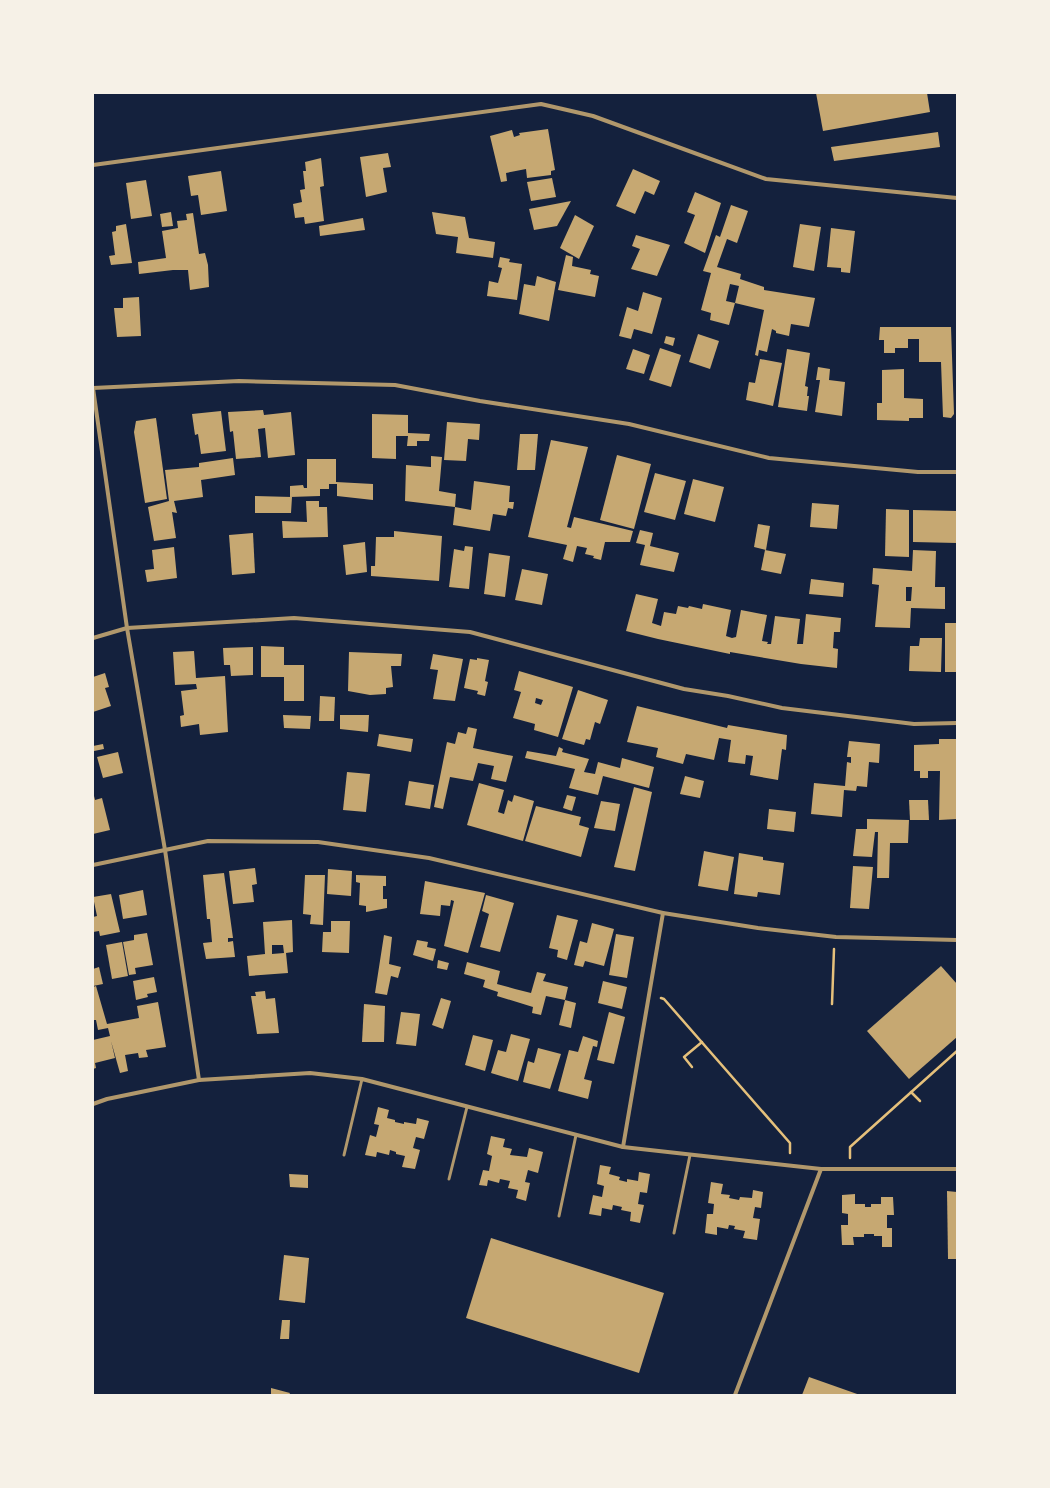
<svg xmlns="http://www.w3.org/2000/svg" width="1050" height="1488" viewBox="0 0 1050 1488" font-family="Jost,sans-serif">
<rect width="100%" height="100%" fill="#14213d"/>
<g fill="#c6a872" fill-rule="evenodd">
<path d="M816,93H927L930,112L823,131Z"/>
<path d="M548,129L555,170L551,171V175L527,178L526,169L506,173L507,181L501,182L490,136L512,130L514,137L520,135L519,133Z"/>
<path d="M938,132L940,147L834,161L831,147Z"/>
<path d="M388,153L391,167L383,168L387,192L366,197L360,157Z"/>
<path d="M321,158L324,186L320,187L324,221L305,224L304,217L295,218L293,204L302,202L300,190L305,189L303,171H306L305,162Z"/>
<path d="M633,169L660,181L654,195L645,191L635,214L616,206Z"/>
<path d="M221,171L227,211L201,215L198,195L191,196L188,176Z"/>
<path d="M552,178L556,197L531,201L527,182Z"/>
<path d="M146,180L152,216L131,219L126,183Z"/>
<path d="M695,192L721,203L705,253L684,243L695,215L687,212Z"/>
<path d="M571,201L557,226L534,230L529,209Z"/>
<path d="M731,205L748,211L737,243L727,239L717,267L741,274L740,279L764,287V290L815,298L809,327L791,324L789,336L776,333V331L772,329L767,352L759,350L758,356L755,355L764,310L735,303L739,286L730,284L726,301L735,303L729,325L710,320L711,313L701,310L711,273L703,271L716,235L720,237Z"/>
<path d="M171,212L173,226L162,227L160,214Z"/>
<path d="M432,212L465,217L469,238L495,242L493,258L456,253L458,237L436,234Z"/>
<path d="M193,213L199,254L205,253L208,265L209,287L190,290L188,270H173L139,274L138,262L166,258L162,231L178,228L177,221L187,220L186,214Z"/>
<path d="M575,215L594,226L579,259L560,248Z"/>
<path d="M363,218L365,230L320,236L319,226Z"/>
<path d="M126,224L132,263L111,265L109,256L115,255L112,232L116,231V226Z"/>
<path d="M800,224L821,227L814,271L793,267Z"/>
<path d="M831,228L855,231L850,273L841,272V268L827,267Z"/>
<path d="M636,235L670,245L657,276L631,269L640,249L632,246Z"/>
<path d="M566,255L573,257L572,266L591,270L590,274L599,276L595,297L558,290Z"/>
<path d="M500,257L510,259L509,262L522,264L517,300L487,296L489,281L498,283L502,268L498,267Z"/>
<path d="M537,276L556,282L549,321L519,314L524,284L535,286Z"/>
<path d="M643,292L662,298L652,334L634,329L631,339L619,336L627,307L638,311Z"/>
<path d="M139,297L141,336L117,337L114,308H123V298Z"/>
<path d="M880,327H951L954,414L951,418L943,417L941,362H919V339H908V348H895V353H884V340H879Z"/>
<path d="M698,334L719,341L710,369L689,362Z"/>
<path d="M666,336L675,338L673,346L664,343Z"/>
<path d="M660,348L681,355L671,387L649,380Z"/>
<path d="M633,349L650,355L644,374L626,369Z"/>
<path d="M787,349L810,353L805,386L808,387L807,396H809L807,411L778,407Z"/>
<path d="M760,359L782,363L773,406L746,400L749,382L755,383Z"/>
<path d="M818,367L830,369L829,380L845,382L842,416L815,412L820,380H816Z"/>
<path d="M904,369V398L923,399V418H909V421L877,420V403H882V370Z"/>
<path d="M263,410L264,415L291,412L295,455L268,458L265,428L258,429L261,457L236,459L233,431L230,432L228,412Z"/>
<path d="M221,411L226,451L201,454L198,434L195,435L192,414Z"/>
<path d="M372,414L408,415V433L430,434L429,441H417V446H407L408,436H396V459L372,458Z"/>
<path d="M156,418L167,499L145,503L134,432L136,421Z"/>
<path d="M447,422L480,424L479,440L468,439L466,461L444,460Z"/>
<path d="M520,434H538L535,470H517Z"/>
<path d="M551,440L588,447L567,527L571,528L574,517L633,531L630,542H605L601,560L593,558L594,556L585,554L587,548L577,546L573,562L563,559L567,545L528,537Z"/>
<path d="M617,455L651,464L634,529L600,520Z"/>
<path d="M431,456L442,457L439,491L456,494L455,507L405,501L406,465L431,467Z"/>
<path d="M233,458L235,475L201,480L203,497L174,501L177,513L172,512L176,538L154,541L148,507L169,501L165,470L199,467V463Z"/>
<path d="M307,459H336V482L373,484V500L337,496V484H329V489H320V496L290,497V486L303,485L304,488H307Z"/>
<path d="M655,473L686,481L675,520L644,512Z"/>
<path d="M693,479L724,487L715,522L684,514Z"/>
<path d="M474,481L510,486L509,502H514L513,509L508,508L506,516L493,514L490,531L453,525L455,507L471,510Z"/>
<path d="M255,496L292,497L291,513H255Z"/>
<path d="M306,501H319V507H327L328,537L283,538L282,521L307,522Z"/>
<path d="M812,503L839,505L837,529L810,527Z"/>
<path d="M886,509L909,510V557L885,556Z"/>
<path d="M913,510L957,511V543L913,542Z"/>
<path d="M758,524L770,526L766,550L754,547Z"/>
<path d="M640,530L653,533L650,546L679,553L674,572L640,565L645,545L636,543Z"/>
<path d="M394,531L442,536L439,581L371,576V566H375L376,537H394Z"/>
<path d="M253,533L255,573L232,575L229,535Z"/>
<path d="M365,542L367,572L346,575L343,545Z"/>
<path d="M465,546L473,547L469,589L449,587L454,549L464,551Z"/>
<path d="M174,547L177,578L147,582L145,570L154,569L152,550Z"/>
<path d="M765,550L786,554L781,574L761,570Z"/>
<path d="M913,550L936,551L935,587H945V609L911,608L910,628L875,627L879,585L872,584L873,568L912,571ZM906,587H912L911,601H906Z"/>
<path d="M489,553L510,556L505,597L484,594Z"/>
<path d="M522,569L548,574L542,605L515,600Z"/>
<path d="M811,579L844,583L843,597L809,594Z"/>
<path d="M636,594L658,599L652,623L661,626L664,612L676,614L678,606L688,608L689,606L702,609L703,604L731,610L726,636L732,638L736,637L741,610L767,615L762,641L768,642L767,644H771L775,616L800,619L797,644H803L806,614L841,618L840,632H834L833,648L838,649L837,668L801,664L730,652V654L658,639L626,631Z"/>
<rect x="945" y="623" width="12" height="49"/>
<path d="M920,638H942L941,672L909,671L910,646H919Z"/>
<path d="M261,646L284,647V665H304V701H284V677H261Z"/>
<path d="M253,647V675L231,676L230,665H224L223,648Z"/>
<path d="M194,651L196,678L225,676L228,732L200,735L199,724L181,727L180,716L184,715L181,691L197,689L196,684L175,685L173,652Z"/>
<path d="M349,652L402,654L401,666H391L393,687L386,688V694L370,695L348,691Z"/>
<path d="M433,654L463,659L455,701L433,699L438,670L430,669Z"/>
<path d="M477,658L489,660L485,681L488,682L485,696L477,694L478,691L464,688L470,659L477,660Z"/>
<path d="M519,671L573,687L558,737L534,730L535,724L513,718L521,692L514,690ZM536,698L543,700L541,705L535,703Z"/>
<path d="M105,673L109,687L105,688L111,706L93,712V677Z"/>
<path d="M578,690L608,700L600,724L595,722L590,740L586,739L584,745L562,739Z"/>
<path d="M320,696L335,697L334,721H319Z"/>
<path d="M637,706L727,728L728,725L787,735L786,750L782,749L778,780L750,775L753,756L746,755L745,764L728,762L731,740L719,738L714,760L686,754L683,764L656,757L658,748L627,742Z"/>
<path d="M283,715L311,716L310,729L284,728Z"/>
<path d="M340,715H369L368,732L340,729Z"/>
<path d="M468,727L477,729L473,748L513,756L506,782L491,779L494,766L478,763L473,781L450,777L443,809L434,807L447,742L455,744L458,732L466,734Z"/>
<path d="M379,734L413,739L411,752L377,746Z"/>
<path d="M939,739H957V819L939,820L940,771H928V778H920V771H914V745L939,744Z"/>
<path d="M849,741L880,744L879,763L869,762L867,787L857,786L856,791L844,790L842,817L811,814L814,783L845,786L847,762L851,763V757H847Z"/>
<path d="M103,744L104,749L94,751L93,746Z"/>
<path d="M559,747L563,749L562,752L589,759L584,772L595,774L598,762L620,768L622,758L654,767L649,788L603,776L598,795L569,788L575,769L525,758L527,751L556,756Z"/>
<path d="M118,752L123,773L103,778L97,757Z"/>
<path d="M347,772L370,774L366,812L343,810Z"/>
<path d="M685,776L704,781L700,798L680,794Z"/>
<path d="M409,781L434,785L430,809L405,805Z"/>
<path d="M479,783L504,790L498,812L504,814L508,800L512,802L514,795L534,801L523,841L467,825Z"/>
<path d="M634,787L652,792L635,871L614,867Z"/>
<path d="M567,795L576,797L572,811L563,808Z"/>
<path d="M94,796L95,800L102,798L110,830L93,834Z"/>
<path d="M909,800H928L929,820H910Z"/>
<path d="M601,801L620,804L615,831L594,828Z"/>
<path d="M536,806L581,817L579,825L589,828L581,857L525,841Z"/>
<path d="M769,809L796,812L794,832L767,829Z"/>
<path d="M867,819L909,820L908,843H890L889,878H877L878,832H875L872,857L853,856L856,829H867Z"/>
<path d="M704,851L734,857L728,891L698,886Z"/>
<path d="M739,853L763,857V860L784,863L780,895L758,892L757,897L734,894Z"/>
<path d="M853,866L873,867L869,909L850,908Z"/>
<path d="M255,868L257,884L252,885L254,902L233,904L229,871Z"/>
<path d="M328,869L352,871L351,896L327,894Z"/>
<path d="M224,873L233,938H228V942L233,941L235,957L206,959L203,943L212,942L210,919H207L203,875Z"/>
<path d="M305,875H325L323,925L310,924L311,915L303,914Z"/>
<path d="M356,875L386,876V886H383V899H387V908L366,912V906L359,905L360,883L356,882Z"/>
<path d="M425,881L485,893L468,953L444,946L454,901L451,900L450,906L441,905L440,916L420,914Z"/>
<path d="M143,890L147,915L123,919L119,895Z"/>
<path d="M111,894L120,932L100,936L99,931L93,932V917L97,916L93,897Z"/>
<path d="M486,895L514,903L500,952L480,947L489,914L482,911Z"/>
<path d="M557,915L578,920L567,960L557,957L558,950L549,948Z"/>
<path d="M292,920L293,952L286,953L288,973L249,976L247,956L265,954L263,922ZM272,945H283L284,953L272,954Z"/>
<path d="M331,921H350L349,953L322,952L323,932H331Z"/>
<path d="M592,923L614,929L604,966L585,961L583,967L574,965L580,941L587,943Z"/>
<path d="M147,933L153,965L135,968L136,974L129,975L123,942L134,940V935Z"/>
<path d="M616,934L634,937L627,978L609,975Z"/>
<path d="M384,935L392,937L389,964L401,967L398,978L391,976L387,995L375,993Z"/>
<path d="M417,940L428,942L427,947L436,949L433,961L413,955Z"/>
<path d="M122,942L128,976L112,979L106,945Z"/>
<path d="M438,960L449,963L447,970L437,968Z"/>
<path d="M467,962L500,971L497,984L515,989L531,993L537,972L546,974L543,981L568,987L565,1000L576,1003L571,1028L559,1025L565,1000L546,996L541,1015L532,1013L533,1007L497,996L498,992L483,987L485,980L464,974Z"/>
<path d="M941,966L957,984V1037L909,1079L867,1031Z"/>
<path d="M99,967L103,984L93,986V969Z"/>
<path d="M154,977L157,992L147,994L148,997L136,1000L133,981Z"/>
<path d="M603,981L627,987L622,1009L598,1003Z"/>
<path d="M96,986L107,1024L139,1018L137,1006L158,1002L166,1047L146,1050L148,1057L139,1058L138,1053L125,1055L128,1071L120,1073L111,1041L115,1058L95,1063L96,1068L93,1069V1040L110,1036L108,1028L98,1030L96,1020H93V987Z"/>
<path d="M265,991L266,999L275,998L279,1033L257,1034L251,996H256L255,992Z"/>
<path d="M441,998L451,1001L443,1029L432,1025Z"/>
<path d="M364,1004L385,1006L384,1042H362Z"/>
<path d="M401,1012L420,1014L416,1046L396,1044Z"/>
<path d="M609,1012L625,1017L614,1064L597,1060Z"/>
<path d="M511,1034L530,1039L518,1081L491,1073L498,1050L506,1052Z"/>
<path d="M473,1035L493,1040L485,1071L465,1065Z"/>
<path d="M583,1036L598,1041L597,1047L593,1046L584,1079L592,1081L588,1099L558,1091L569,1050L578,1052Z"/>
<path d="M538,1048L561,1054L550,1089L523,1082L528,1061L534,1063Z"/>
<path d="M378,1107L389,1110L387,1118L395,1120V1122L404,1124V1122L416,1124L417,1118L429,1121L424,1139L416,1137L413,1148L420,1150L415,1169L402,1167L405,1156L396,1154V1152L390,1150L389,1155L377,1152L376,1157L365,1155L370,1135L376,1137L379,1125L374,1124Z"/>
<path d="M491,1136L505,1139L503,1147L512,1149L510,1155L527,1157L529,1148L543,1152L538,1173L528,1170L525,1182L530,1183L526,1201L516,1198L518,1190L508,1188L510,1181L500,1179L499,1183L488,1180L487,1186L479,1185L483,1170L489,1171L492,1156L487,1154Z"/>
<path d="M600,1165L611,1167L609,1174L620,1177L619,1180L627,1182V1179L638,1181L639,1172L650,1174L647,1193L640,1192L638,1204L644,1205L640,1223L630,1221L631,1212L621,1210L622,1207L613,1205L612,1210L602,1208L601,1216L589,1214L593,1195L602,1197L604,1186L597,1184Z"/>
<path d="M289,1174L308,1175V1188L290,1187Z"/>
<path d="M711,1182L723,1184L721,1194L730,1195L729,1198L739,1200L740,1197L752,1198L753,1190L763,1192L761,1208L755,1207L753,1218L760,1219L757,1240L743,1238L745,1231L734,1229L735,1226L729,1225L728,1229L717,1227V1235L705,1233L707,1214H713L714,1204L708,1203Z"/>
<path d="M947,1191L957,1192V1259H948Z"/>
<path d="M855,1194V1204H865V1207H871V1204H881V1197H893L894,1215H887V1228H892V1247H882V1236H874V1234H864V1237H853L854,1245H842L841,1225H848V1214L842,1213V1195Z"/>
<path d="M491,1238L664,1293L639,1373L466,1318Z"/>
<path d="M284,1255L309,1258L305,1303L279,1300Z"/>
<path d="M282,1320H290L289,1339H280Z"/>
<path d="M809,1377L860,1395H802Z"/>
<path d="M271,1388L290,1393L289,1395H271Z"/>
</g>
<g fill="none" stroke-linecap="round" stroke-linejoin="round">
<g stroke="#e5c07b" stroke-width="2.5">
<path d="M661,998L664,999L790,1143V1153"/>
<path d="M832,1004L834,949"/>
<path d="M692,1067L684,1057L702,1042"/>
<path d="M911,1092L920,1101"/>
<path d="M850,1158V1147L957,1051"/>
</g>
<g stroke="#b1986c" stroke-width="3">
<path d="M344,1155L362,1079"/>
<path d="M449,1179L467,1107"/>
<path d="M559,1216L576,1135"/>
<path d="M674,1233L690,1155"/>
</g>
<g stroke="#b1986c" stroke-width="4">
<path d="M93,165L541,104L593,116L766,179L957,198"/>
<path d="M93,388L239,381L395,385L480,401L629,424L769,458L918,472H957"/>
<path d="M93,388L127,628L165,850L199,1080"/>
<path d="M93,638L127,628L294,618L470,632L684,689L728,696L782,708L914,724L957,723"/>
<path d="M93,865L208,841L318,842L429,858L663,913L758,928L836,937L957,940"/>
<path d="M93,1104L107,1099L199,1080L310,1073L362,1079L623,1147L821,1169H957"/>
<path d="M623,1147L663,913"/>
<path d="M735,1395L821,1169"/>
</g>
</g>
<rect width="1050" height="1488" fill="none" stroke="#f6f1e7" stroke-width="188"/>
</svg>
